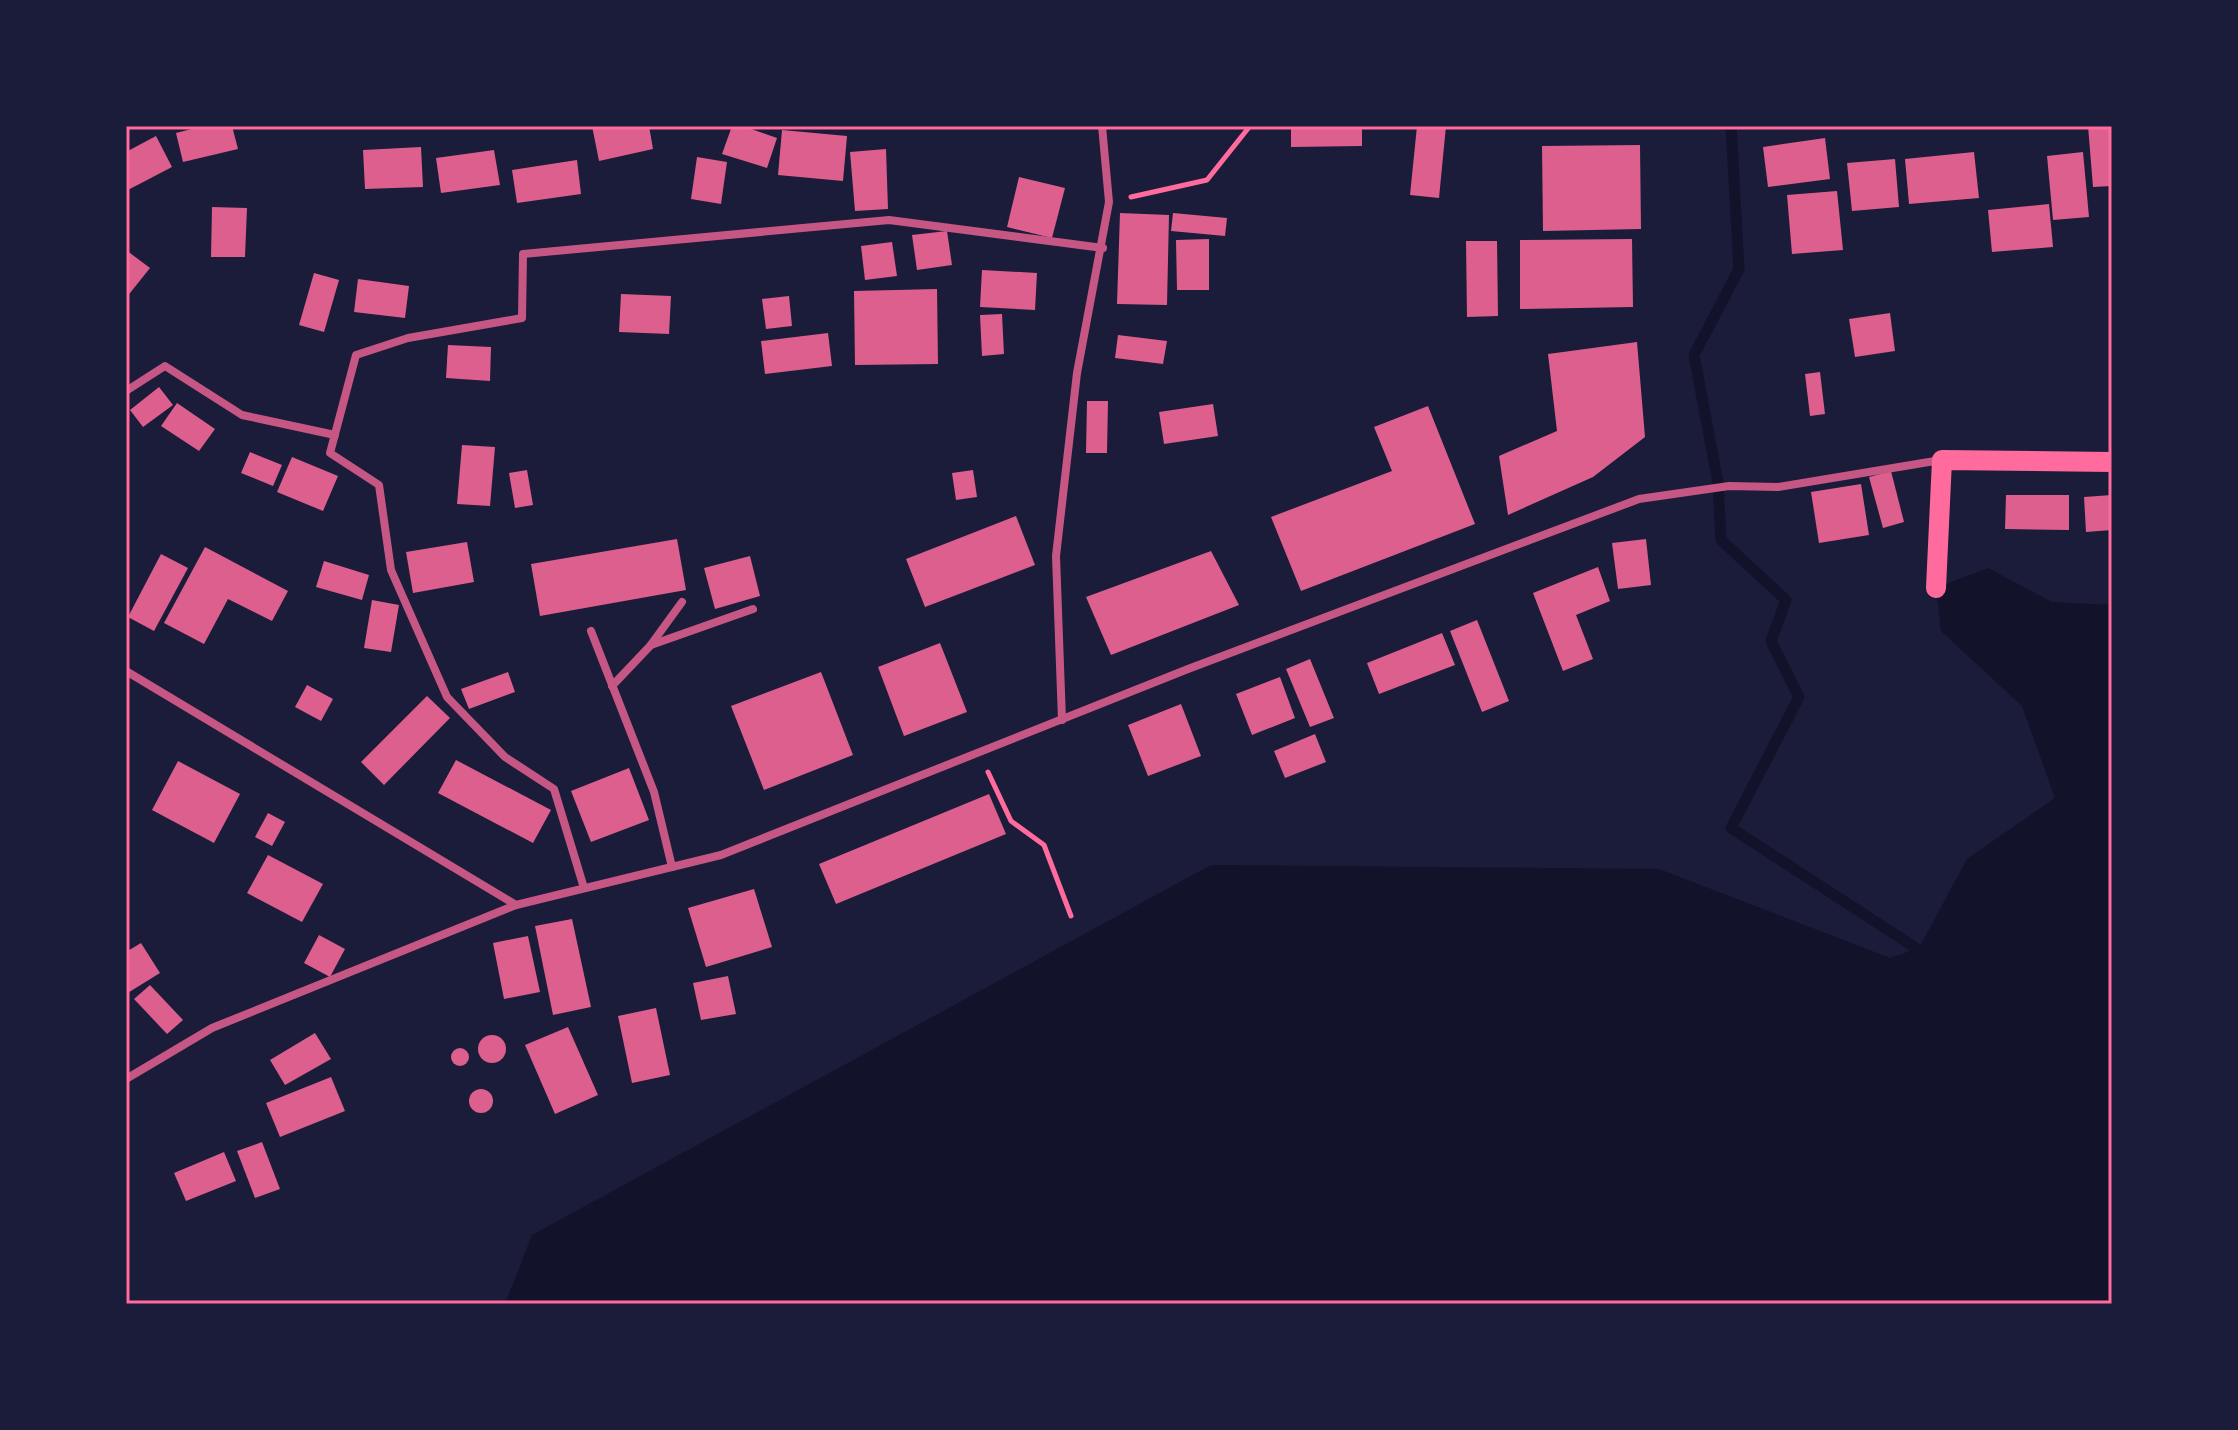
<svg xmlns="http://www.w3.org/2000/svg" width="2238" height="1430" viewBox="0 0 2238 1430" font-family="Literata,serif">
<rect width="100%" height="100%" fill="#1b1b3a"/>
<path fill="#12122b" d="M1988,568L2052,602L2112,605V1304H505L532,1235L1211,865L1659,869L1890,958L1919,948L1967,859L2055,798L2022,706L1941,631L1936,588Z"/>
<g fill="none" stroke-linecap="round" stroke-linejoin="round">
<path stroke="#12122b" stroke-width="11" d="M1731,126L1739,269L1694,355L1718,483L1721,540L1786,600L1771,641L1799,697L1731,828L1930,957"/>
</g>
<g fill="#dd5f8e">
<path d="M203,126H232L238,149L183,162L176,133Z"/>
<path d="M592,126H649L653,149L599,161Z"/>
<path d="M732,126H743L777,138L767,168L722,154Z"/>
<path d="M1291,126H1362V146L1291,147Z"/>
<path d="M1417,126H1446L1439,198L1410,195Z"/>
<path d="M2088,126H2112V186L2093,187Z"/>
<path d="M782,130L847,136L843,181L778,175Z"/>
<path d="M156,136L172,167L126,191V152Z"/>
<path d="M1825,138L1830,179L1768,187L1763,147Z"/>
<path d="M1640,145L1641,229L1543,231L1542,146Z"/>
<path d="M421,147L423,187L365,189L363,150Z"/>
<path d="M886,149L888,209L855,211L850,152Z"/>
<path d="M494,150L500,185L441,193L436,158Z"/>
<path d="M1974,152L1979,198L1909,204L1905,159Z"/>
<path d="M2083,152L2089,217L2053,220L2047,156Z"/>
<path d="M697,157L727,162L721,204L691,199Z"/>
<path d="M1895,159L1899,207L1852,211L1847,163Z"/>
<path d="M577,160L581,194L517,203L512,170Z"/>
<path d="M1019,177L1065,188L1052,238L1007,227Z"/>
<path d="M1837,191L1843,250L1792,254L1787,195Z"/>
<path d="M2049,204L2053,247L1992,252L1988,210Z"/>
<path d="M212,207L247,208L245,257H211Z"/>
<path d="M1120,213L1169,215L1167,305L1117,304Z"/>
<path d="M1173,213L1227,218L1225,236L1171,231Z"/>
<path d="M947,231L952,265L917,270L912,235Z"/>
<path d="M1209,239V290H1177L1176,240Z"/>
<path d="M1632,239L1633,307L1520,309V240Z"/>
<path d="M1466,241H1497L1498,316L1467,317Z"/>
<path d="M892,242L897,276L865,280L861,246Z"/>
<path d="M126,250L150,268L126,298Z"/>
<path d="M982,270L1037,273L1035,310L980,307Z"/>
<path d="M314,273L339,280L324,332L299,325Z"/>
<path d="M358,279L409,286L405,318L354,312Z"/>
<path d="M937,289L938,364L855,365L854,291Z"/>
<path d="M621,294L671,296L669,334L619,332Z"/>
<path d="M789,296L792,326L766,329L762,299Z"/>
<path d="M1890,313L1895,351L1855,357L1849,319Z"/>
<path d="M1002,314L1004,354L982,356L980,315Z"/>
<path d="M828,333L832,366L765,374L761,341Z"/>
<path d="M1118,335L1167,341L1163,364L1115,358Z"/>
<path d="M1637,342L1645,437L1593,477L1508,515L1499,456L1557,431L1548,354Z"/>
<path d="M448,345L491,347L490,381L446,378Z"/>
<path d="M1820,372L1825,414L1810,416L1805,374Z"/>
<path d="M159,387L173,405L143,427L130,410Z"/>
<path d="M1087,401H1108L1107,453H1086Z"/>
<path d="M177,403L215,429L199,451L161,426Z"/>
<path d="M1213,404L1218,436L1164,444L1159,412Z"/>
<path d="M1428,406L1475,524L1301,591L1271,517L1392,471L1374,427Z"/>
<path d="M462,445L495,447L490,506L457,504Z"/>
<path d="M250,452L282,465L273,486L241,473Z"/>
<path d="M292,457L338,476L323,511L277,492Z"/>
<path d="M527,470L533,505L515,508L509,473Z"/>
<path d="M973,470L977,497L956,500L952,473Z"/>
<path d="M1891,471L1904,522L1883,528L1869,477Z"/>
<path d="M1861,484L1869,535L1819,543L1811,492Z"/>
<path d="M2006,495H2069V530L2005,529Z"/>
<path d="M2112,495V530L2086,532L2084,497Z"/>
<path d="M1016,516L1035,565L925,607L906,559Z"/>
<path d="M677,539L686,590L540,616L531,564Z"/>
<path d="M1646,539L1651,585L1618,589L1612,543Z"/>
<path d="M467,542L474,582L413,593L406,552Z"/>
<path d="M205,547L288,591L272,621L228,599L204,644L164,623Z"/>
<path d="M1211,551L1239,605L1111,655L1086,597Z"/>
<path d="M161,554L188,568L154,631L128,617Z"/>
<path d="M750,556L760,596L715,609L704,568Z"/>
<path d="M324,561L369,575L362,600L316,587Z"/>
<path d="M1598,567L1610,601L1576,615L1593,659L1563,671L1533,593Z"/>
<path d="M372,600L399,605L391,652L364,648Z"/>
<path d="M1477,620L1509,701L1482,712L1450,631Z"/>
<path d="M1442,633L1455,665L1379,694L1367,663Z"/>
<path d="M940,643L967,712L904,736L878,667Z"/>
<path d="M1310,659L1334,718L1310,727L1286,669Z"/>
<path d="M508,672L515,692L469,709L461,689Z"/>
<path d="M821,672L853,755L764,790L731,706Z"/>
<path d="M1280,677L1295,718L1252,735L1236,694Z"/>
<path d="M307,685L333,699L321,721L295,707Z"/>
<path d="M427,696L450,718L384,785L361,762Z"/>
<path d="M1181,704L1201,756L1148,776L1128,725Z"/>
<path d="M1315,734L1326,762L1285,778L1274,751Z"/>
<path d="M456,760L551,810L533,843L438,793Z"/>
<path d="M178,761L240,794L214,843L152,810Z"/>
<path d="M629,768L649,820L591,842L571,791Z"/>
<path d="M989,794L1006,834L836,904L819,864Z"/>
<path d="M268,813L285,822L272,846L255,837Z"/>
<path d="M268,855L323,884L302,922L247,893Z"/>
<path d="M754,889L772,947L706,967L688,908Z"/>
<path d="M572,919L591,1007L553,1015L535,926Z"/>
<path d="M319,935L345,949L330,977L304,963Z"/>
<path d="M528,936L540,992L504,999L493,943Z"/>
<path d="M141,943L160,973L126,994V952Z"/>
<path d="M728,976L736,1014L701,1020L693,983Z"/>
<path d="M150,985L183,1020L167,1034L134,999Z"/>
<path d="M656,1008L670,1075L632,1083L618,1016Z"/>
<path d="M568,1027L598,1095L555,1114L525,1045Z"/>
<path d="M315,1033L331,1059L285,1085L270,1060Z"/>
<circle cx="492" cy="1049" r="14"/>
<circle cx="460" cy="1057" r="9"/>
<path d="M331,1077L345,1111L280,1137L266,1103Z"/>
<circle cx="481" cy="1101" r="12"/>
<path d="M262,1142L280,1189L255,1198L237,1151Z"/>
<path d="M224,1152L236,1181L186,1201L174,1173Z"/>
</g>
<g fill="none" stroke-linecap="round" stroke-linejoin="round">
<g stroke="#ff6b9d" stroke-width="5">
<path d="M1131,197L1207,180L1250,126"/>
<path d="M988,772L1011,821L1044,845L1071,916"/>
</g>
<g stroke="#c65784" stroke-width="8">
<path d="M126,391L165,366L242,415L335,435"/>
<path d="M591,631L654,792L672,867"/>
<path d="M651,645L753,609"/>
<path d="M126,671L516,905"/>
<path d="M612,686L650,646L682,602"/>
<path d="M1062,720L1056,556L1077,373L1109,202L1102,126"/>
<path d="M584,888L554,789L505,757L447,697L391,570L379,485L330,453L356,355L408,338L522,318L523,254L889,220L1103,248"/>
<path d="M126,1079L212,1028L516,905L721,855L1188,669L1639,499L1729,486L1778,487L1941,460"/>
</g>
<path stroke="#ff6b9d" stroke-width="20" d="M1936,588L1942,460L2112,462"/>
</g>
<rect width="2238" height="1430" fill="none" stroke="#1b1b3a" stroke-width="256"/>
<rect x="128" y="128" width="1982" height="1174" fill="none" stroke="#ff6b9d" stroke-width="3"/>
</svg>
